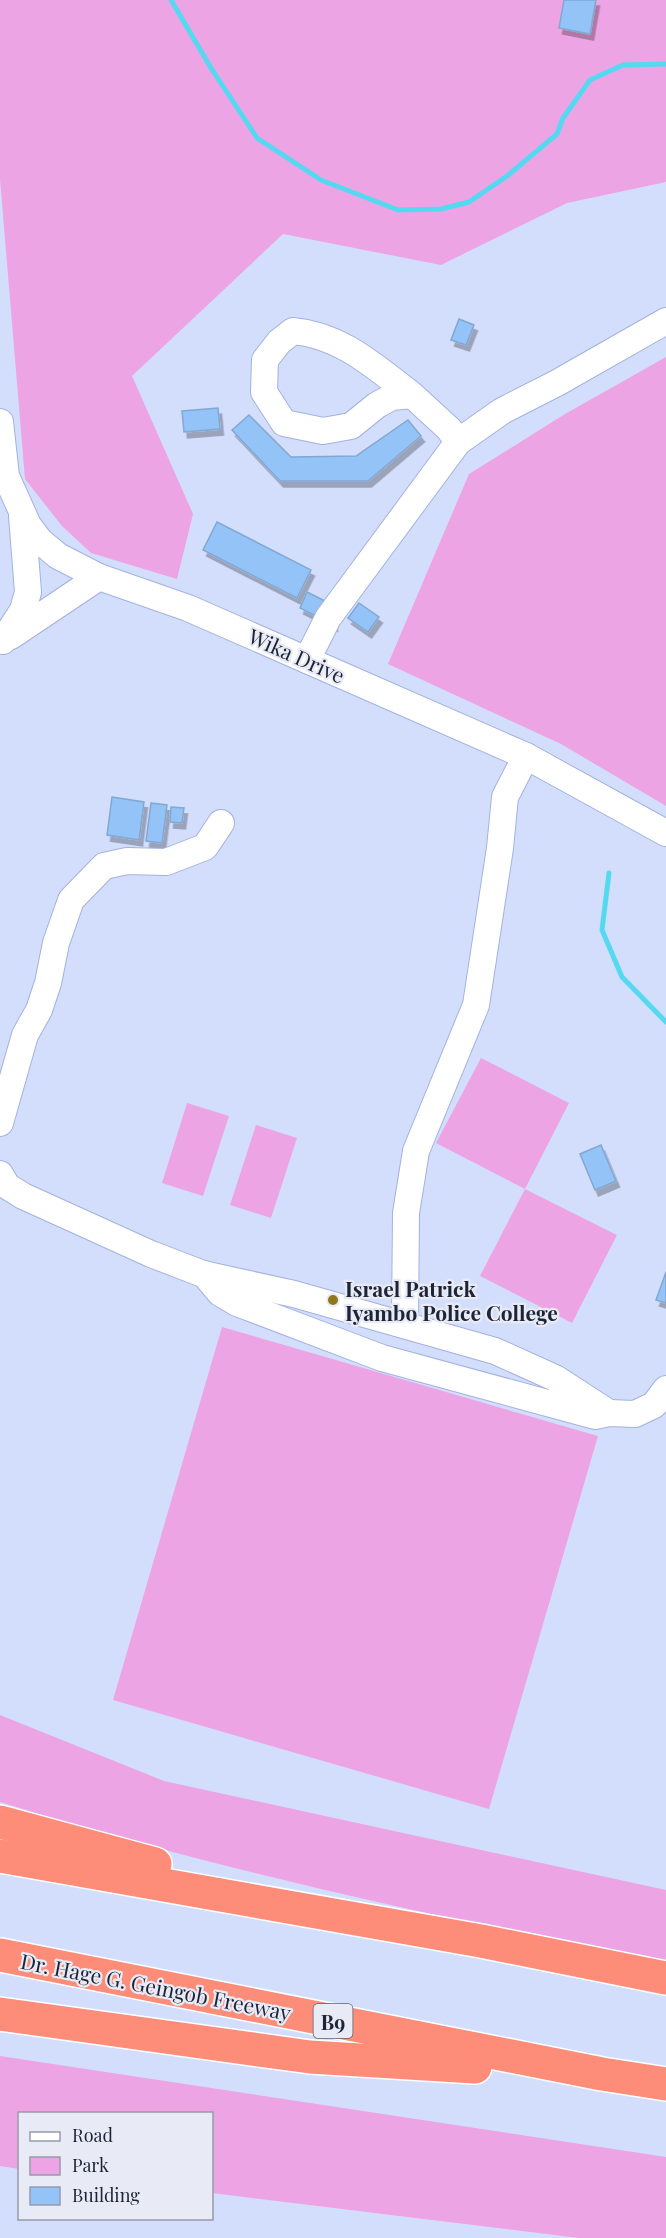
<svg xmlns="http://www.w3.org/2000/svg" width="666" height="2238" viewBox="0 0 666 2238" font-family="'Playfair Display',serif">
<defs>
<filter id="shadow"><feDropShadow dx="3.5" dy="6" stdDeviation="0" flood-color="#0004"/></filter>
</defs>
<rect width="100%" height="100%" fill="#d3defd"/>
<g fill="#eda4e4">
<path d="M0,0H666V182L567,203L441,265L283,234L132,376L193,514L177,579L91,553L62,526L25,479L0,179Z"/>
<path d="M666,357V806L561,744L388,664L469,474L565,414Z"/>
<path d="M481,1058L569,1103L525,1189L617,1235L572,1323L480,1276L525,1189L436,1143Z"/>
<path d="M187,1103L229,1116L203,1196L162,1183Z"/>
<path d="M256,1125L297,1138L271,1218L230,1205Z"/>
<path d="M222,1327L598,1436L489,1809L113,1700Z"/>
<path d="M0,1715L164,1781L666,1890V1964C443,1917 218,1871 0,1802Z"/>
<path d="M0,2056L666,2157V2238H579L212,2193V2114H20L19,2169L0,2166Z"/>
</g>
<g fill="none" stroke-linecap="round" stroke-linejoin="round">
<g stroke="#55d9f1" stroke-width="5">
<path d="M171,0L211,68L257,138L321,180L398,210L441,209L469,202L507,176L557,134L563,118L590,80L623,65L666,64"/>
<path d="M609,873L602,930L622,977L666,1022"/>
</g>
</g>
<g fill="#94c3f7" stroke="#82a8d2" stroke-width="1.5" filter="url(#shadow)">
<path d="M564,0H596L590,34L559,28Z"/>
<path d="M459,319L474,325L466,345L451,340Z"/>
<path d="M218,408L220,429L184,432L182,411Z"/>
<path d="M249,415L291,457L356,456L408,420L421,436L368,481H280L232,430Z"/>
<path d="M217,522L311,570L297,598L203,550Z"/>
<path d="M307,592L329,603L334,625L300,608Z"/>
<path d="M359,603L379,617L368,632L348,618Z"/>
<path d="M112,797L144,802L139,840L107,835Z"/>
<path d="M151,803L167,805L162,843L146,841Z"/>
<path d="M171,807L184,808L182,823L170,822Z"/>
<path d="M601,1145L616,1181L595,1190L580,1154Z"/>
<path d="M666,1272V1303L656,1300Z"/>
</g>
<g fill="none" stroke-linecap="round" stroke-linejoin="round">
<g stroke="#a2b1e4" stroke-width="28">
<g id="minor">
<path d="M412,395C375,367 341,335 293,331L279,342L265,360L264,392L284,423L323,431L351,426L377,405L392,397L412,395L449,429L458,442"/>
<path d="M0,422L6,476L28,525L40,541L58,556L99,577L188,608L526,756L666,833"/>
<path d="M11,636L99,577"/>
<path d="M3,641L23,610L28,592L22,516"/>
<path d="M307,660L328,618L458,442L502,411L557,383L666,321"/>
<path d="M0,1123L25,1035L39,1010L48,983L56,943L71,900L104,866L127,861L166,862L205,847L221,823"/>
<path d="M0,1174L7,1186L23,1196L151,1254L203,1274L294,1294L495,1351L555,1378L609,1413"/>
<path d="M204,1274L220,1293L237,1303L382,1358L595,1416L609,1413L635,1414L654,1405L666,1389"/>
<path d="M405,1323L406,1213L416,1151L476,1005L500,848L505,797L526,756"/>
</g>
</g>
<g stroke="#fff" stroke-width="36">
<g id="highway">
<path d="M0,1822L155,1864"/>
<path d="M0,1856L481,1941L666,1978"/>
<path d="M0,1955L602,2074L666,2084"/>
<path d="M0,2014L310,2057L475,2067"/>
</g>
</g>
<use href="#minor" stroke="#fff" stroke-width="26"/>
<use href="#highway" stroke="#fd8c78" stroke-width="33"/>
</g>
<circle fill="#91761c" stroke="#e8ebf6" stroke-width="2" cx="333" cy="1300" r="6"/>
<g text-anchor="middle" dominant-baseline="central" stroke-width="4.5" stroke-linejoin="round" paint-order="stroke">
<rect fill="#e8ebf6" stroke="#5b6070" stroke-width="1.5" x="313.5" y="2004" width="39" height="34" rx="4.5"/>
<g font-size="20" font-weight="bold" fill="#1e2437">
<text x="333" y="2021">B9</text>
</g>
<g font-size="21" fill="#1e2437" stroke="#e8ebf6">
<text transform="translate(297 655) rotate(24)">Wika Drive</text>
<text transform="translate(156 1986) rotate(11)">Dr. Hage G. Geingob Freeway</text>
</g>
<g font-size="21" font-weight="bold" fill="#1e2437" stroke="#e8ebf6" text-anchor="start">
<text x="345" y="1288">Israel Patrick<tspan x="345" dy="24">Iyambo Police College</tspan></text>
</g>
</g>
<rect x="18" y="2112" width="195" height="108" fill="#e8ebf6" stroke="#979baa" stroke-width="1.5"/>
<rect x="30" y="2132" width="30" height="9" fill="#ffffff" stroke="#979baa" stroke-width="1.5"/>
<text x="72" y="2142" font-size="18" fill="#1e2437">Road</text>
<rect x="30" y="2157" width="30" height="18" fill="#eda4e4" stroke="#979baa" stroke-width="1.5"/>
<text x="72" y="2172" font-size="18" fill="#1e2437">Park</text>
<rect x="30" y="2187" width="30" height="18" fill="#94c3f7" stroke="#979baa" stroke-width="1.5"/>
<text x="72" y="2202" font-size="18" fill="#1e2437">Building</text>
</svg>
